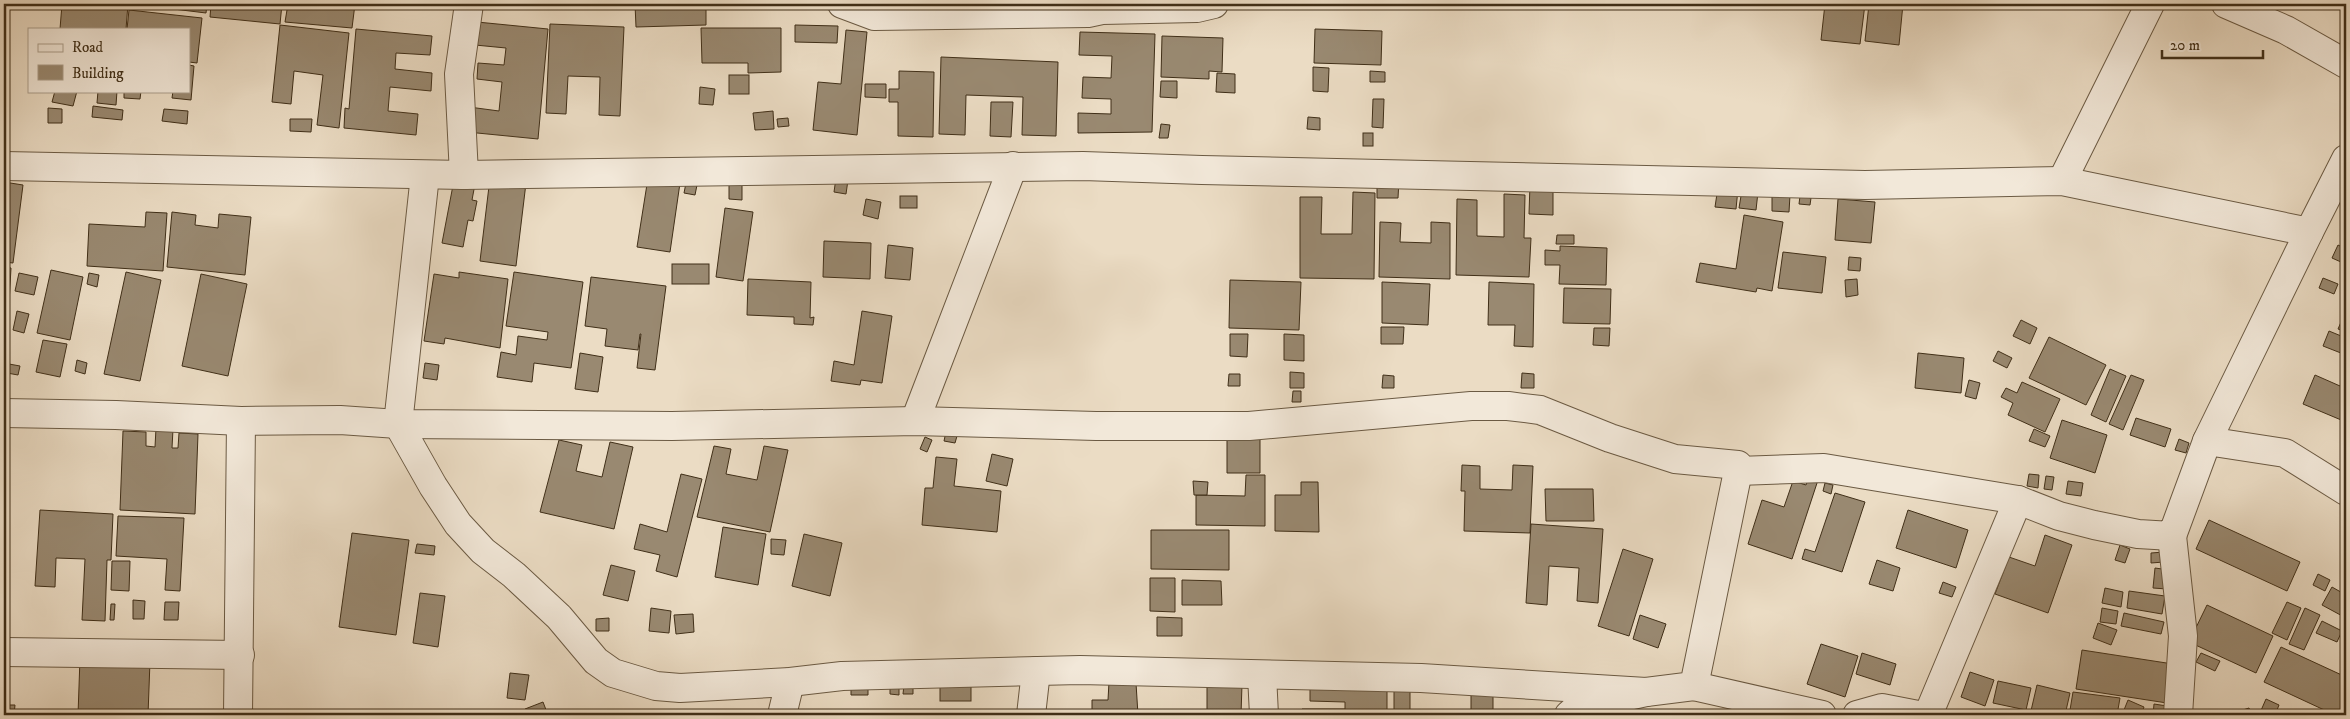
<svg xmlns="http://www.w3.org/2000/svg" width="2350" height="719" viewBox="0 0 2350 719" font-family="'IM FELL DW Pica',serif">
<rect width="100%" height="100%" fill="#ebdcc4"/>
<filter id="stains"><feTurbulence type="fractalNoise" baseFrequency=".004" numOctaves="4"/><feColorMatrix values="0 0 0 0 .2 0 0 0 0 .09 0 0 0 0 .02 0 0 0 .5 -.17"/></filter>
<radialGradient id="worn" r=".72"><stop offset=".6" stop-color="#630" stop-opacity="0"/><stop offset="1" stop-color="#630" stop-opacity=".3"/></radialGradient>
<g fill="#998971" stroke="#402f18">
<path d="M62,4H128L126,29H60Z"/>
<path d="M133,4H207L206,13Z"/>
<path d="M211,4H282L280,24L210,17Z"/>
<path d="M288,4H355L352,28L285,22Z"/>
<path d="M635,4H706V25L636,27Z"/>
<path d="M1825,4H1865L1860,44L1821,40Z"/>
<path d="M1869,4H1903L1899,45L1865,41Z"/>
<path d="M129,10L202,18L197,63L189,62V29H127Z"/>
<path d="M477,22L548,29L538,139L467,132L469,107L499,111L502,82L477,79L478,63L504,65L506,48L475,45Z"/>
<path d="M550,24L624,27L620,116L599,115L600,77L568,76L566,114L546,113Z"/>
<path d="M280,25L349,33L339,128L317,125L323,75L294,71L291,104L272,102Z"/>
<path d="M795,25L838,26L837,43L795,42Z"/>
<path d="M701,28H781V72L748,73V63H702Z"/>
<path d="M356,29L432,36L430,55L396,53L395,69L432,73L431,91L390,87L388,111L418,114L416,135L344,128L345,108L349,109Z"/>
<path d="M1315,29L1382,31L1381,65L1314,63Z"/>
<path d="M846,30L867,32L857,135L813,130L818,82L841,84Z"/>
<path d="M1080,32L1155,34L1152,132L1078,133V113L1111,114V99L1082,98L1083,77L1111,78L1112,56L1079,55Z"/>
<path d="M1162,36L1223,38L1222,72L1209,71V79L1161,77Z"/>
<path d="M941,57L1058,62L1056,136L1022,135L1023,97L966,95L965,135L939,134Z"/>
<path d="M189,65L194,66L191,100L172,98L173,91H189Z"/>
<path d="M1313,67L1329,68L1328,92L1313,91Z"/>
<path d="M899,71L934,72L933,137L898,136V102H889V89H899Z"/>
<path d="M1370,71L1385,72V82H1370Z"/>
<path d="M1217,73L1235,74V93L1216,92Z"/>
<rect x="729" y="75" width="20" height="19"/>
<path d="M1161,81H1177V98L1160,97Z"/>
<path d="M865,84H886V98L865,97Z"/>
<path d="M700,87L715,89L713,105L699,104Z"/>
<path d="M55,91H77L73,106L52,102Z"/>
<path d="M98,91H117L116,105L97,103Z"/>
<path d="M124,91H141L140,99L124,98Z"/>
<path d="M1373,99H1384L1383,128L1372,127Z"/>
<path d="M991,102H1013L1011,137L990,136Z"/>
<path d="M93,106L123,110L122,120L92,117Z"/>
<path d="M48,108L62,109V123H48Z"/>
<path d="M164,109L188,111L187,124L162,121Z"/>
<path d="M773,111L774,129L755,130L753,113Z"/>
<path d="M1308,117L1320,118V130L1307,129Z"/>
<path d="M788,118L789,126L778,127L777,119Z"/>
<path d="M290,119H312L311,132L290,131Z"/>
<path d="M1161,124L1170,125L1168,138H1159Z"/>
<rect x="1363" y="133" width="10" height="13"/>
<path d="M490,178L526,183L516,266L480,261Z"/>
<path d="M648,178L680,183L670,252L637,247Z"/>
<path d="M836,178L848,180L846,194L834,192Z"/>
<path d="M742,179V200L729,199V180Z"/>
<path d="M1377,179L1399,180L1398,198H1377Z"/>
<path d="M454,180L475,184L472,200L477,201L473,221L468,220L463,247L442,243Z"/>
<path d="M4,182L23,185L13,263L4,262Z"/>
<path d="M686,183L697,185L695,195L684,193Z"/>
<path d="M1530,184L1553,185V215L1529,214Z"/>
<path d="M1718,187L1738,189L1736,209L1715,207Z"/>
<path d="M1742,190L1758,192L1756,210L1739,208Z"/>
<path d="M1353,192L1375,193L1374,279L1300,278V197H1322L1321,234H1352Z"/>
<path d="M1504,194L1525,195L1524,238H1531L1529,277L1456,275L1457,199L1477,200V236L1504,237Z"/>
<path d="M1772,194L1790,195L1789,212L1772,211Z"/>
<rect x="900" y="196" width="17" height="12"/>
<path d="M1800,196L1811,198L1810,205L1799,204Z"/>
<path d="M866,199L881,202L878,219L863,215Z"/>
<path d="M1838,199L1875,202L1871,243L1835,240Z"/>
<path d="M725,208L753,212L743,281L716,277Z"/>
<path d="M146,212L167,213L163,271L87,266L89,224L145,227Z"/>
<path d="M172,212L196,215L195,225L218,228L219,214L251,217L245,275L167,267Z"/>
<path d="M1744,215L1783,222L1772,291L1757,288L1756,292L1696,282L1700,263L1736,269Z"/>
<path d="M1380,222L1401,223L1400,242L1431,243V222L1450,223V279L1379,277Z"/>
<path d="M1557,235H1574V244H1556Z"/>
<path d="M824,241L871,243L870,279L823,277Z"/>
<path d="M888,245L913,248L910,280L885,278Z"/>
<path d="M2338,245L2346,249L2341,262L2332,258Z"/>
<path d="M1560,246L1607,248L1606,285L1559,284L1560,265H1545V250L1560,251Z"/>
<path d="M1783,252L1826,257L1822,293L1778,288Z"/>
<path d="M1849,257L1861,258L1860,271L1848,270Z"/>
<rect x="672" y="264" width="37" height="20"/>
<path d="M4,267L11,268L5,374H4Z"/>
<path d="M51,270L83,277L70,340L37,333Z"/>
<path d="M126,272L161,280L140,381L104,374Z"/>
<path d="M459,272L508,279L500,348L445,338L444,344L424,341L434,274L459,278Z"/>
<path d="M514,272L583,282L571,368L534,363L532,382L497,377L501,352L516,355L518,336L547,340L548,332L506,326Z"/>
<path d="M19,273L38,277L34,295L15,291Z"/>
<path d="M89,273L99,275L97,287L87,284Z"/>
<path d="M201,274L247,284L228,376L182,366Z"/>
<path d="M591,277L666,286L655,370L637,368L641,334H640L638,350L605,346L607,329L585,326Z"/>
<path d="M2323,278L2338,284L2334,294L2319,288Z"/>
<path d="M748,279L811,282L810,318L814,317L813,325L794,324V317L747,315Z"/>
<path d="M1857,279L1858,295L1846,297L1845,280Z"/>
<path d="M1230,280L1301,282L1299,330L1229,328Z"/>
<path d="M1382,282L1430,284L1428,325L1382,323Z"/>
<path d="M1489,282L1534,284L1533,347L1514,346L1515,325H1488Z"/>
<path d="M1564,288L1611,289L1610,324L1563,323Z"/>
<path d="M17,311L29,314L24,333L13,330Z"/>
<path d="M862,311L892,316L882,383L861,380L860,385L831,381L834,361L854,365Z"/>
<path d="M2345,313L2346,314V332L2338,329Z"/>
<path d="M2021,320L2037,328L2030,344L2013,336Z"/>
<path d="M1381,327H1404L1403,344H1381Z"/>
<path d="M1594,328H1610L1609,346L1593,345Z"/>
<path d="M2329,331L2346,338V355L2323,346Z"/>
<path d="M1230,334H1248L1247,357L1230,356Z"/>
<path d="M1284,334L1304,335V361L1284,360Z"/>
<path d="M2049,337L2106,365L2086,405L2029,378Z"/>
<path d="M43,340L67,344L60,377L36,372Z"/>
<path d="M1998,351L2012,358L2007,368L1993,361Z"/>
<path d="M580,353L603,357L598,392L575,389Z"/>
<path d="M1918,353L1964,358L1961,393L1915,388Z"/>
<path d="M77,360L87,363L85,374L75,371Z"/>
<path d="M425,363L439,365L437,380L423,378Z"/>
<path d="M9,364L20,366L18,375L7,373Z"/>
<path d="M2110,369L2126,376L2106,422L2091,415Z"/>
<path d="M1290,372L1304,373V388H1290Z"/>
<path d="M2346,372V422L2303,404L2315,375L2340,386Z"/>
<path d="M1522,373L1534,374V388H1521Z"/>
<path d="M1229,374H1240V386H1228Z"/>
<path d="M1383,375L1394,376V388H1382Z"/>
<path d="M2131,375L2144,380L2123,430L2109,424Z"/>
<path d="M1969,380L1980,383L1976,399L1965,396Z"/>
<path d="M2022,382L2060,399L2045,432L2008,415L2013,403L2001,397L2006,388L2017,393Z"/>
<path d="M1293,391H1301V402H1292Z"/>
<path d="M2136,418L2171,429L2165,447L2130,435Z"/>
<path d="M2062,420L2107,435L2095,473L2050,458Z"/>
<path d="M947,427L959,429L955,443L944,441Z"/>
<path d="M156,428L173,429L172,448H178L179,433L198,434L195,514L120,510L123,431L146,432V446L155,447Z"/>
<path d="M1227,429L1260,430V473H1227Z"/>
<path d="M2034,429L2050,436L2045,447L2029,441Z"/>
<path d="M925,437L932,440L927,452L920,449Z"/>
<path d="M2179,439L2189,443L2186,453L2175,450Z"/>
<path d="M559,440L582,445L576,471L602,477L610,442L633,447L614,529L540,512Z"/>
<path d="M714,446L731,449L726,474L757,480L764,446L788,450L770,532L697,517Z"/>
<path d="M992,454L1013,459L1007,486L986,481Z"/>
<path d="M936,457L957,459L954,486L1001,491L997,532L922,525L925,488H933Z"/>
<path d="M1462,465L1480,466V489L1512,490L1513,465L1533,466L1530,533L1464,531L1465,491H1461Z"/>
<path d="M681,474L702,479L677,577L656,571L660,555L634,549L640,524L667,532Z"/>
<path d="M2029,474L2039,475L2038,488L2027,486Z"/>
<path d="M1246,475H1265V526L1196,525V495L1245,496Z"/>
<path d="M2046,476L2054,477L2052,490L2044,489Z"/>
<path d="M1809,477L1818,480L1792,559L1748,544L1762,500L1784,507L1793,481L1806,485Z"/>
<path d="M1193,481L1208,482L1207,495H1194Z"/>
<path d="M2068,481L2083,483L2081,496L2066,494Z"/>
<path d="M1301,482H1318L1319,532L1275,531V495H1301Z"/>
<path d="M1825,483L1833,485L1831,494L1823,491Z"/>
<path d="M1545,489H1593L1594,521H1546Z"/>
<path d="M1835,493L1865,502L1842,572L1802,559L1805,549L1815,552Z"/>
<path d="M40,510L113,514L111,560H107L105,621L82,620L85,559L56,558L55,587L35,586Z"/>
<path d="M1908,510L1968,530L1956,568L1896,548Z"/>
<path d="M118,516L184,518L180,591L165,590L167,559L116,556Z"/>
<path d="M2209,520L2300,562L2287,591L2196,549Z"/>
<path d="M1531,524L1603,529L1598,603L1577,601L1579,568L1549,566L1547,605L1526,603Z"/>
<path d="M723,527L766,534L758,585L715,577Z"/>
<path d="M1151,530H1229V570L1151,569Z"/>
<path d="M352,533L409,540L396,635L339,627Z"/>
<path d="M804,534L842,543L830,596L792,586Z"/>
<path d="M2045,535L2072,545L2048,613L1995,594L2009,557L2035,566Z"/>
<path d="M771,539L786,540L784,555L771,554Z"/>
<path d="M417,544L435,546L434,555L415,553Z"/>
<path d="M2120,545L2130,549L2125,563L2115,560Z"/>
<path d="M1623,549L1653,559L1629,636L1598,626Z"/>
<path d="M2164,552V562L2151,563V553Z"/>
<path d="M1877,560L1900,568L1893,591L1869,584Z"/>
<path d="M112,561H130L129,591L111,590Z"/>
<path d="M611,565L635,571L628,601L603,595Z"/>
<path d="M2155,568L2169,570L2167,589L2153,588Z"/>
<path d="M2318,574L2330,580L2325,591L2313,585Z"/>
<path d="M1150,578H1175V612L1150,611Z"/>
<path d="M1182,580L1221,581L1222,605H1182Z"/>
<path d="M1943,582L1956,587L1952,597L1939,593Z"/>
<path d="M2332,587L2346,595V618L2322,605Z"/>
<path d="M2105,588L2123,592L2121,607L2102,603Z"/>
<path d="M2129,591L2165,596L2162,614L2127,608Z"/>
<path d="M420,593L445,596L438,647L413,643Z"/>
<path d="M133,600L145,601L144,619H133Z"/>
<path d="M165,602H179L178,620H164Z"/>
<path d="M2287,602L2301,608L2287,640L2272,633Z"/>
<path d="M111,604H115L114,620H110Z"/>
<path d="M2207,605L2273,636L2256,673L2189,642Z"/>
<path d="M651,608L671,611L669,633L649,631Z"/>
<path d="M2102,608L2118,611L2116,624L2100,622Z"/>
<path d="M2305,608L2320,615L2304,650L2289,644Z"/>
<path d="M2124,613L2164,622L2161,634L2121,626Z"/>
<path d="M693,614L694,632L676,634L674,615Z"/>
<path d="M1640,615L1666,624L1658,648L1633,639Z"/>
<path d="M1157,617L1182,618V636H1157Z"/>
<path d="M609,618V631H596V619Z"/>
<path d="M2322,621L2342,631L2337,642L2316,633Z"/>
<path d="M2098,623L2117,630L2111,645L2093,638Z"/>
<path d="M1821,644L1858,656L1845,697L1807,684Z"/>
<path d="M2281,647L2346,677V706L2342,715H2335L2264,682Z"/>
<path d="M2082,650L2173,664L2167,703L2076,689Z"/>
<path d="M1862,653L1896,664L1890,685L1856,674Z"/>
<path d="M2201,653L2220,661L2215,671L2196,662Z"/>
<path d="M80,658L150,661L148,715H78Z"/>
<path d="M1970,672L1994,680L1985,706L1961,697Z"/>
<path d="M510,673L529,675L525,700L507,698Z"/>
<path d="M1998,681L2031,688L2026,710L1993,703Z"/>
<path d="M1109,682L1136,683L1138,715H1092V700H1108Z"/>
<path d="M1310,682L1387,683V715H1301L1302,709H1345V702L1310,701Z"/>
<path d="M890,684H899V695L890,694Z"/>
<path d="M1207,684H1242L1241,715H1207Z"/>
<path d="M868,685V695H851V686Z"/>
<path d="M904,685H913V694H903Z"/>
<path d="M2037,685L2070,693L2065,715H2030Z"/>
<rect x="940" y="686" width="31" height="15"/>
<path d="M1394,690L1410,691V715H1426H1394Z"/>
<rect x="1471" y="691" width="22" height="24"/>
<path d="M2073,692L2120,698L2117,715L2070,710Z"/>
<path d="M2266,699L2279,705L2275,715H2259Z"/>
<path d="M2128,700L2144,707L2141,715H2122Z"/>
<path d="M543,702L548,715H528L525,709Z"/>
<path d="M2154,704L2167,706L2166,715H2153Z"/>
<path d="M4,705H15L14,715H4Z"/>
<path d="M2249,708L2252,715H2227Z"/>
<path d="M896,712H913V715H897Z"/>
<path d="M959,713L978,714V715H959Z"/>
</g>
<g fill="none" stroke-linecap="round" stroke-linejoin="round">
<g stroke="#6b5a43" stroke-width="30">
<g id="street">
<path d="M842,4L874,16L1088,13L1102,10L1197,8L1214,4"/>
<path d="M2226,4L2286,30L2346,64"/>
<path d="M4,166L464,175L1083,166L1202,170L1865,185L2062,181L2309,232L2346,159"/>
<path d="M425,175L398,424L433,486L458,524L483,551L514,575L559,617L596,661L613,673L656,686L680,688L790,682L842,676L1080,670L1421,678L1646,692"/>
<path d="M464,175L459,74L469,4"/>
<path d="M2062,181L2150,4"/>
<path d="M4,413L116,415L241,421L340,420L398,424L672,426L915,421L1096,426H1249L1471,406H1508L1540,410L1610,438L1675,459L1738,465V471L1824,468L2018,500L2059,516L2094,525L2138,534L2172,536L2207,441L2285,453L2346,491"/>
<path d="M915,421L1013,166"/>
<path d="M2207,441L2309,232"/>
<path d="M2172,536L2183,636L2178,715"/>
<path d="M4,652L240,655"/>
<path d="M1262,675L1264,715"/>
<path d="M1694,686L1822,715"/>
<path d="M238,715L241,421"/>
<path d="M782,715L790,682"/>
<path d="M1031,715L1036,671"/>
<path d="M1569,715L1578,707L1646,692L1694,686L1738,471"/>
<path d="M1857,715L1882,708L1918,715"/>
<path d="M1928,715L2018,500"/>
</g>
</g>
<use href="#street" stroke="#f2e8d9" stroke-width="28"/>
</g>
<rect width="2350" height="719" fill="none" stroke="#ebdcc4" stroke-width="20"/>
<rect x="5" y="5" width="2340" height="709" fill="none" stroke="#402f18" stroke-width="2.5"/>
<rect x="10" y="10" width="2330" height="699" fill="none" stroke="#402f18"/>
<rect x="28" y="28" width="162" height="65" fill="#f2e8d9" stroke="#ab9e8c"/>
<rect x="38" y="44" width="25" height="8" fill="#f2e8d9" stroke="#ab9e8c"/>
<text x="72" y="52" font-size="15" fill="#402f18">Road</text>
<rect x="38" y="65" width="25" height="15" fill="#998971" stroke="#ab9e8c"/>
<text x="72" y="78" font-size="15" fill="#402f18">Building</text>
<path d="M2162 50v8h101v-8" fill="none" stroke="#402f18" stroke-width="2.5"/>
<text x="2170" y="50" font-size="15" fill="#402f18" stroke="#f2e8d9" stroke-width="4" paint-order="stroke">20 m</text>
<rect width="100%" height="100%" filter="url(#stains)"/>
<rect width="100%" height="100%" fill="url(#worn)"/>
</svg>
